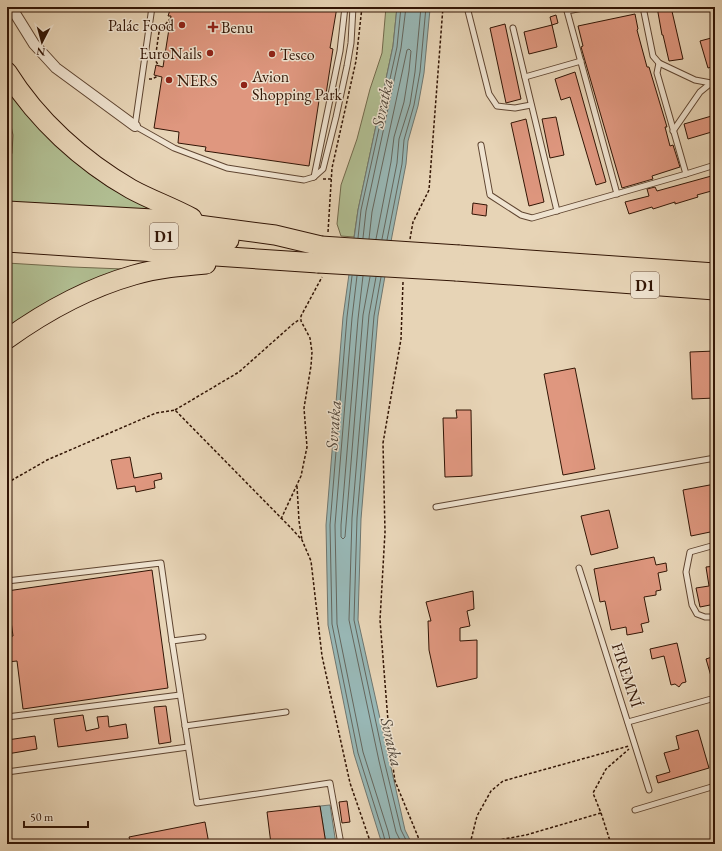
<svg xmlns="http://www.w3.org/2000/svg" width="722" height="851" viewBox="0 0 722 851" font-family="'EB Garamond',serif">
<rect width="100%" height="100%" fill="#e7d4b6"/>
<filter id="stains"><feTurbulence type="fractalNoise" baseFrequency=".005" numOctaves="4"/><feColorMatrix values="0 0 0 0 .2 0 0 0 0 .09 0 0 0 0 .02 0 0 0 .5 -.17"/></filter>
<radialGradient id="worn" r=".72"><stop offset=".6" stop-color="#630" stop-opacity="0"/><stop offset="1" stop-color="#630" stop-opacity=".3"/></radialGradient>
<g fill="#b1be92" stroke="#726a4c">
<path d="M386,7H397L393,46L358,210L354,237L341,236L337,224L341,185L357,139L370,89L382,53Z"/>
<path d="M7,91C38,124 67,161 106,185C126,198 147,207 169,217L7,205V166L12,153L13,135L9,117L7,112Z"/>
<path d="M7,263L72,267L123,269L7,329Z"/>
</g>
<g fill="#98b7b5" stroke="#6f766f">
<path d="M397,7H430V9L424,73L418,106L408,141L406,164L392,236L378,316L361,519L358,620L405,830L412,844H382L354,754L328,625L326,525L343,317L358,210L393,46Z"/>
<path d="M330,805L336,844H326L320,806Z"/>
</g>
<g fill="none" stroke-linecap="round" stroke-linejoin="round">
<g stroke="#65665d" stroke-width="1">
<path d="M358,238L361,210L397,47L401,7"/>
<path d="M363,238L366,211L401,48L406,7"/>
<path d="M369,239L372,212L407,50L409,49L411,51L409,71L404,102L394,137L391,162L376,239"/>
<path d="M382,239L397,163L399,139L410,104L415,72L421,7"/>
<path d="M387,240L402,164L404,140L414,105L420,72L426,7"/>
<path d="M352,276L347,317L330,525L332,624L358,753L383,833L386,844"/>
<path d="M357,276L352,318L335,525L337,624L363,752L388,831L391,844"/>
<path d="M363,276L358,319L341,525V537L343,539L345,537L363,315L370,277"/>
<path d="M376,277L369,315L352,518L349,620L379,761L396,832L402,844"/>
<path d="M381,277L374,316L357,518L354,620L384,760L401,830L408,844"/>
</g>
</g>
<g fill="#df977f" stroke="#321505">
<path d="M171,7H337L330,48L333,49L326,94H320L309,166L205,151L206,147L178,143L179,132L154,128L162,77L154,75L156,65L163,67L171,16H168Z"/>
<path d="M657,7H671L683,59L669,61L663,35H662Z"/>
<path d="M635,14L638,29L637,30L647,67H649L667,127H665L670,146L673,145L680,167L652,176L653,179L622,188L581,47L583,46L578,26Z"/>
<path d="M556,15L558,23L552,25L550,17Z"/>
<path d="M505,24L521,99L506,103L490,28Z"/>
<path d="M552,25L557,47L529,54L524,32Z"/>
<path d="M715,37V66L708,68L700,41Z"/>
<path d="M575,72L606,182L596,185L570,97L561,100L555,79Z"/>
<path d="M715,115V131L688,139L684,124Z"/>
<path d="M556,117L564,155L550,158L542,119Z"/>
<path d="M526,119L544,202L529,206L511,123Z"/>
<path d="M715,175V190L697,195L698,197L675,204V202L653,209L652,207L629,214L625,202L649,196L647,189L655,187L657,191Z"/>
<path d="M473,203L487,205L486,216L472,214Z"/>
<path d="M715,351V398L692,399L690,352Z"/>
<path d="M575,368L595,469L563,475L544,374Z"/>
<path d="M456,410H471L472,476L445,477L443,418H457Z"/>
<path d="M130,457L134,478L161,473L162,479L154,481L155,488L136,492L135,486L117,489L111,460Z"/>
<path d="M715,484V531L691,536L683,490Z"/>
<path d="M609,510L618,548L591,555L581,516Z"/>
<path d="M654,557L656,565L666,563L667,571L658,573L661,590L656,591V595L644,597L649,622L641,624L643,632L627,635L626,627L611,630L605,601L600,602L594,569Z"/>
<path d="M715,566V604L700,607L696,588L709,586L706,567Z"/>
<path d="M152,570L168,688L23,709L17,661L7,662V637L13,636L7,591Z"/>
<path d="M473,591L474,609L467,611L470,626L460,628V641L477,640V678L437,687L429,650L428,621H431L426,602Z"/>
<path d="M677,643L686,682L682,683L679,687L675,684L671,685L664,656L652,659L650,649Z"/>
<path d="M715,656V683H713L706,659Z"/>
<path d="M166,706L171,742L159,744L154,707Z"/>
<path d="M83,715L86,731L99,728L97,717L108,716L109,727L126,724L128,738L58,747L54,719Z"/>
<path d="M698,730L709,768L658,783L656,776L670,772L664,753L679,749L676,736Z"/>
<path d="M35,736L37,749L7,754V740Z"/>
<path d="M347,801L350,822L342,823L339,802Z"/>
<path d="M320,806L326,844H271L267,812Z"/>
<path d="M205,822L209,844H131L129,837Z"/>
</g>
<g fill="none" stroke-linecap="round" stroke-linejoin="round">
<g stroke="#5f4531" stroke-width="7">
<g id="service">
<path d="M152,7L135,126L174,148L227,168L304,180L314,177L340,51L345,7"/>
<path d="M467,7L489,94L497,106L515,108L531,105"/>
<path d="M588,7L567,11L617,194"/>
<path d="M643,7L653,56L659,63L695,80L711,83L715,82"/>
<path d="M513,28L557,211"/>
<path d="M525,77L581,61"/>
<path d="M673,131L700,92L711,83"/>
<path d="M481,145L490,195L521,215L532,218L686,174L657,73L659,63"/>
<path d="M686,174L715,165"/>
<path d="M314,177L323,169L336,117L347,66L351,43L353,7"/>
<path d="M436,507L715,458"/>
<path d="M715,545L690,552L686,572L692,605L697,614L705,617H715"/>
<path d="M579,568L649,790"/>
<path d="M7,581L161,563L172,641"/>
<path d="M203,637L172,641L197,803L330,783L341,844"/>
<path d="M7,717L180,695"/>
<path d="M628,722L715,698"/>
<path d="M185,726L286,712"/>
<path d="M7,772L188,747"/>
<path d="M635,810L715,786"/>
</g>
</g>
<g stroke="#5f4531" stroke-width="12">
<path id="minor" d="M11,7L34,44L56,68L135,126"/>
</g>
<g stroke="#321505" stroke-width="21">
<g id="motorway">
<path d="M7,72C37,120 82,161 131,189C151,200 172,207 192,218"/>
<path d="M7,211L153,219L275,235L321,246"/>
<path d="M7,226L229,240"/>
<path d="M7,242L318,263"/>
<path d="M459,255L715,273"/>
<path d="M456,271L715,290"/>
<path d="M7,339C46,311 88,288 134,275C158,268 182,266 206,264"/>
</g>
</g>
<g stroke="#321505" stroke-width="1.5" stroke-dasharray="3 2" stroke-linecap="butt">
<path d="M156,28L159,32L155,60L159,66"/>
<path d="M159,32L170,19"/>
<path d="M149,79H152L158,76"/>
<path d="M323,179H331"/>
<path d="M328,232L332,168L356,61L362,7"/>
<path d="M410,239L413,222L429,190L443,7"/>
<path d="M403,282L401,339L383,443L385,532L380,620L390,746L395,781L421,844"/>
<path d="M175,410L239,372L293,324L300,319"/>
<path d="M7,483L47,460L156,413L175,410L292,529L302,540L311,561L322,656L350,783L371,844"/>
<path d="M297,486L299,521L302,540"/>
<path d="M281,519L301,476L307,447L304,408L311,366L312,352L310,338L301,321V316L322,277"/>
<path d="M601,813L611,844"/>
<path d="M470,844L477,816L491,791L503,781L629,746"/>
<path d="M477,844L526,835L601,813L593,793L606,769L629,749"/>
</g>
<use href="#service" stroke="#efe3d0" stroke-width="5"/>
<use href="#minor" stroke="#efe3d0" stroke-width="10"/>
<use href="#motorway" stroke="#e7d4b6" stroke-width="19"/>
<g stroke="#321505" stroke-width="21" stroke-linecap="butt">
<g id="motorway-bridge">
<path d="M321,246L459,255"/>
<path d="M318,263L456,271"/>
</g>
</g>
<use href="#motorway-bridge" stroke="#e7d4b6" stroke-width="19"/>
</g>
<g fill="#8f2418" stroke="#efe3d0" stroke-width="1.5">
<circle cx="182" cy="25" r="4"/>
<path d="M211 21h4v4h4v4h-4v4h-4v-4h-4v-4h4z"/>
<circle cx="210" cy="53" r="4"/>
<circle cx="272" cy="54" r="4"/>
<circle cx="169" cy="80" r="4"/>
<circle cx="244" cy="85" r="4"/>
</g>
<g text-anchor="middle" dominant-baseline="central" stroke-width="3" stroke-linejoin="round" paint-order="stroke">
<g fill="#efe3d0" stroke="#6b5342" stroke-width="1">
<rect x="150" y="223" width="28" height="26" rx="3"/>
<rect x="631" y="272" width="28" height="26" rx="3"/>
</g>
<g font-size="15" font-weight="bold" fill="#321505">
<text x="164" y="236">D1</text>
<text x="645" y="285">D1</text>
</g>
<g font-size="16" fill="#321505" stroke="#efe3d0" text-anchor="start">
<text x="174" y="25" text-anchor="end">Palác Food</text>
<text x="221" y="27">Benu</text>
<text x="202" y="53" text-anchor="end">EuroNails</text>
<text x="280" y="54">Tesco</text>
<text x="252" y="76">Avion<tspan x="252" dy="18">Shopping Park</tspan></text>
<text x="177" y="80">NERS</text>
</g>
<g font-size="16" fill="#321505" stroke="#efe3d0">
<text transform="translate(627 675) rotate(72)">FIREMNÍ</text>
</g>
<g font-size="17" font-style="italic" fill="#51463a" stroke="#efe3d0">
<text transform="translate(382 103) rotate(-78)">Svratka</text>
<text transform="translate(333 425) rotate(-86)">Svratka</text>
<text transform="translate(392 742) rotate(77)">Svratka</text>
</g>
</g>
<rect width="722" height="851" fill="none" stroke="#e7d4b6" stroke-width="24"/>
<rect x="8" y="8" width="706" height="835" fill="none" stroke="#321505" stroke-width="2"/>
<rect x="12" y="12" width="698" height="827" fill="none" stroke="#321505"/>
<g transform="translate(42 42) rotate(186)" stroke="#efe3d0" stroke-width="3" paint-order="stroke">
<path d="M0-3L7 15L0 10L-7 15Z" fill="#321505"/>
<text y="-6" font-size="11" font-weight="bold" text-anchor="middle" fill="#321505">N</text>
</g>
<path d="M24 821v6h64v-6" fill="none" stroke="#321505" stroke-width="2"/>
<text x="30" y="821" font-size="12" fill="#321505" stroke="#efe3d0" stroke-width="3" paint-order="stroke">50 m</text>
<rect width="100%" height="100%" filter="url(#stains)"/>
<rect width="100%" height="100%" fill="url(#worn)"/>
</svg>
